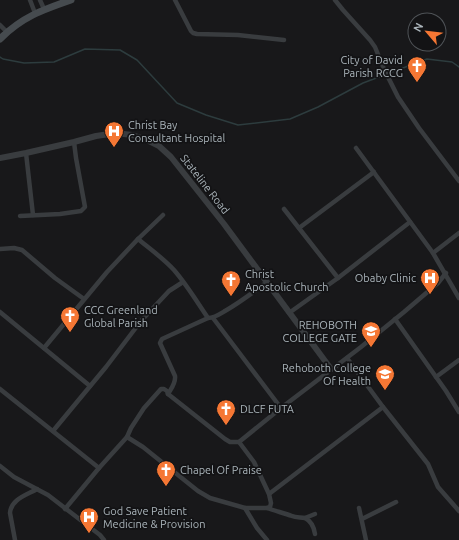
<svg xmlns="http://www.w3.org/2000/svg" width="459" height="540" viewBox="0 0 459 540" font-family="Ubuntu,sans-serif">
<rect width="100%" height="100%" fill="#18181a"/>
<g fill="none" stroke-linecap="round" stroke-linejoin="round">
<path stroke="#2d3c3e" stroke-width="1.5" d="M0,57L3,59L24,63L54,62L85,49L120,50L137,60L177,103L206,115L238,125L290,119L318,107L363,83L427,59L452,62L459,67"/>
<g stroke="#393c3f" stroke-width="4.5">
<path d="M30,0L35,13"/>
<path d="M40,0L44,9"/>
<path d="M175,0L191,31L193,33L197,34L238,35L284,40"/>
<path d="M335,0L343,10L370,40L375,47L384,69L398,97L419,128L459,181"/>
<path d="M0,25L7,32"/>
<path d="M356,148L433,253L459,298"/>
<path d="M26,153L33,215"/>
<path d="M284,209L338,278"/>
<path d="M20,216L60,214L81,211L85,207L76,158L74,142"/>
<path d="M299,228L374,172"/>
<path d="M138,239C150,249 163,258 174,270C187,285 197,302 208,318"/>
<path d="M0,249L14,248L22,250L55,278L84,299"/>
<path d="M433,253L459,233"/>
<path d="M0,312L90,386"/>
<path d="M289,313L338,278L410,222"/>
<path d="M213,318L281,408"/>
<path d="M395,319L446,391L459,412"/>
<path d="M44,348L107,272L138,239L163,215"/>
<path d="M347,358L383,407L428,464L438,487L459,511"/>
<path d="M436,377L459,360"/>
<path d="M0,389L99,468"/>
<path d="M168,394C171,389 176,383 175,376L160,343L162,339L208,318C214,318 220,314 225,311C241,302 252,293 267,282"/>
<path d="M53,431L72,408L106,367L141,321L169,291L183,282"/>
<path d="M127,437L143,447L198,491L210,498L245,508L257,528L267,540"/>
<path d="M239,442L254,462L269,494L271,503L270,507L267,508H245"/>
<path d="M0,466L14,477L48,495L100,535L104,540"/>
<path d="M269,494L383,407"/>
<path d="M267,508C275,511 284,513 292,516C296,518 301,517 305,518C311,521 314,527 315,534"/>
<path d="M359,508L366,540"/>
<path d="M65,509L99,468L127,437L131,428L144,408L161,389H164L167,391L168,394L225,439L230,442H239L281,408L361,347L404,312L438,283L446,273"/>
<path d="M305,518L315,514"/>
<path d="M362,519L396,502"/>
<path d="M15,540L10,513C11,499 27,495 37,489"/>
</g>
<path stroke="#393c3f" stroke-width="6" d="M0,158L26,153L74,142L96,136L116,133L132,135L145,139L159,146L171,157L224,224L331,369"/>
<path stroke="#464b4f" stroke-width="7" d="M0,39C22,17 42,10 71,0"/>
</g>
<defs>
<g id="church-pin" transform="scale(1)"><path d="M0 17L-7.5 6A9.5 9.5 0 1 1 7.5 6Z" fill="#f57734" stroke="#131315"/><path d="M-1.2-6h2.4v3.5h3.3v2.4h-3.3V6h-2.4V-.1h-3.3v-2.4h3.3Z" fill="#fff"/></g>
<g id="hospital-pin" transform="scale(1)"><path d="M0 17L-7.5 6A9.5 9.5 0 1 1 7.5 6Z" fill="#f57734" stroke="#131315"/><path d="M-5-5h3v3.5h4V-5h3V5h-3V1.5h-4V5h-3Z" fill="#fff"/></g>
<g id="university-pin" transform="scale(1)"><path d="M0 17L-7.5 6A9.5 9.5 0 1 1 7.5 6Z" fill="#f57734" stroke="#131315"/><path d="M0-5L7-2L0 1L-7-2ZM-4 1L0 2.5L4 1V4Q0 6-4 4Z" fill="#fff"/></g>
</defs>
<g fill-rule="evenodd">
<use href="#church-pin" x="417" y="66"/>
<use href="#hospital-pin" x="114" y="131"/>
<use href="#hospital-pin" x="430" y="278"/>
<use href="#church-pin" x="231" y="280"/>
<use href="#church-pin" x="70" y="316"/>
<use href="#university-pin" x="371" y="331"/>
<use href="#university-pin" x="385" y="374"/>
<use href="#church-pin" x="226" y="409"/>
<use href="#church-pin" x="166" y="470"/>
<use href="#hospital-pin" x="89" y="517"/>
</g>
<g text-anchor="middle" dominant-baseline="central" stroke-width="3.5" stroke-linejoin="round" paint-order="stroke">
<g font-size="11" fill="#aab4ba" stroke="#131315" text-anchor="start">
<text x="403" y="60" text-anchor="end">City of David<tspan x="403" dy="13">Parish RCCG</tspan></text>
<text x="128" y="125">Christ Bay<tspan x="128" dy="13">Consultant Hospital</tspan></text>
<text x="245" y="274">Christ<tspan x="245" dy="13">Apostolic Church</tspan></text>
<text x="416" y="278" text-anchor="end">Obaby Clinic</text>
<text x="84" y="310">CCC Greenland<tspan x="84" dy="13">Global Parish</tspan></text>
<text x="357" y="325" text-anchor="end">REHOBOTH<tspan x="357" dy="13">COLLEGE GATE</tspan></text>
<text x="371" y="368" text-anchor="end">Rehoboth College<tspan x="371" dy="13">Of Health</tspan></text>
<text x="240" y="409">DLCF FUTA</text>
<text x="180" y="470">Chapel Of Praise</text>
<text x="103" y="511">God Save Patient<tspan x="103" dy="13">Medicine &amp; Provision</tspan></text>
</g>
<g font-size="11" fill="#aab4ba" stroke="#131315">
<text transform="translate(205 184) rotate(52)">Stateline Road</text>
</g>
</g>
<g transform="translate(427 32) rotate(298)"><circle r="19" fill="#131315" stroke="#4f5357"/>
<path d="M0-3L7 15L0 10L-7 15Z" fill="#f57734"/>
<text y="-6" font-size="11" font-weight="bold" text-anchor="middle" fill="#aab4ba">N</text>
</g>
</svg>
